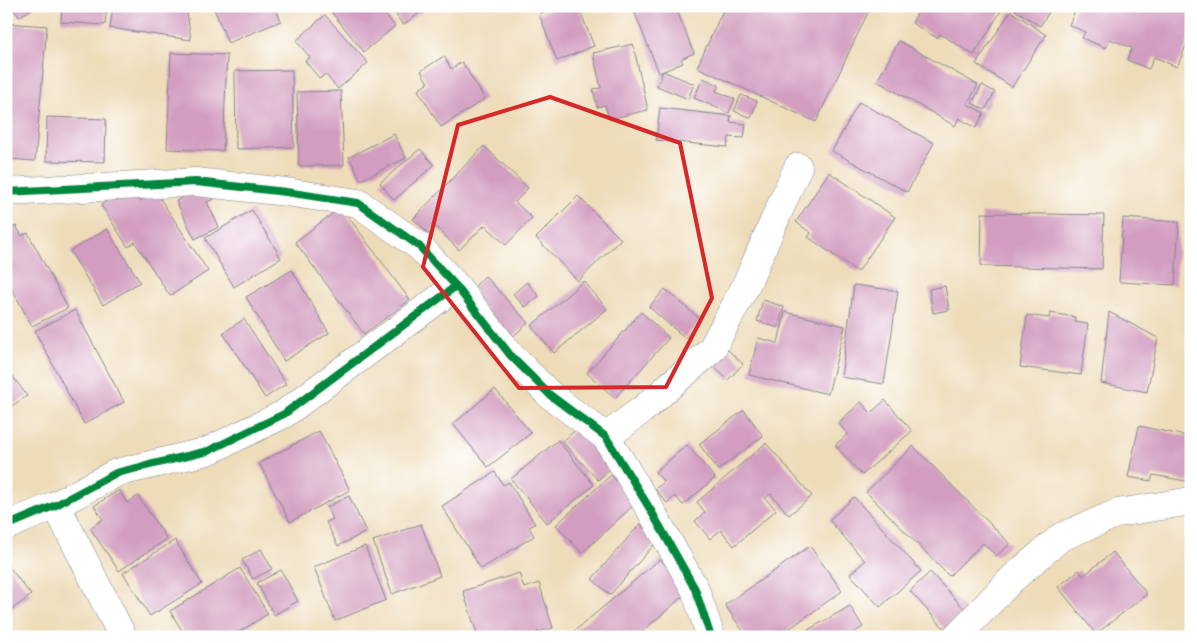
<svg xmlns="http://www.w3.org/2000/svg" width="1197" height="643" viewBox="0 0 1197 643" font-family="'Comic Neue',sans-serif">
<rect width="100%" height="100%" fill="#fff"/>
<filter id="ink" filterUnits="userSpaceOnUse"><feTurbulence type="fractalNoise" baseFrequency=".02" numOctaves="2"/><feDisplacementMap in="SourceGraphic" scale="10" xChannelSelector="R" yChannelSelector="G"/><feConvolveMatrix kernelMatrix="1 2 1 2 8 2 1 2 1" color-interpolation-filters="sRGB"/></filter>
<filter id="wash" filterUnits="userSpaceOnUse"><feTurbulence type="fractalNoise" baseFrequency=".0096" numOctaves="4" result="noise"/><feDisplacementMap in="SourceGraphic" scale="20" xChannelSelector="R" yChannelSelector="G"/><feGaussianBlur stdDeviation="1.12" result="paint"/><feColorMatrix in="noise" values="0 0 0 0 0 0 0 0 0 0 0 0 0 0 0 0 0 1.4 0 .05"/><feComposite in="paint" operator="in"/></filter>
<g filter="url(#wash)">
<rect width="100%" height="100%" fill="#eedcb9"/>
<g id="blocks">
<g fill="#d29dc0">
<path d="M12,6H36L19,17Z"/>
<path d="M62,6H107L105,25L61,22Z"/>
<path d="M113,6H186L191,40L110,28Z"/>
<path d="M213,6H275L281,21L228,43Z"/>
<path d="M330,6H378L395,26L364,52L328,8Z"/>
<path d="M390,6H429L403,25Z"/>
<path d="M559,6H578L594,46L557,61L539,14Z"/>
<path d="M632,6H675L694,53L681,59L683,63L659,73Z"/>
<path d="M725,6H871L816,122L697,67Z"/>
<path d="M913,6H1004L974,55L940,34L937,38L912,23L919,10Z"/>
<path d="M1017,6H1053L1040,26L1015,10Z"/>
<path d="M1077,6H1180L1191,11V34L1177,67L1154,57L1149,69L1127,60L1132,48L1110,39L1106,48L1082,38L1085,32L1069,25Z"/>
<path d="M1011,11L1046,35L1012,87L976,64Z"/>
<path d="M325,15L368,63L338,89L325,74L320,79L305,61L310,57L296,41Z"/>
<path d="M6,23L47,26L35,161L6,159Z"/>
<path d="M899,41L978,85L967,104L984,113L976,128L959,118L955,126L877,81Z"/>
<path d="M633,44L648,110L609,119L605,105L597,107L593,89L601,88L593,53Z"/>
<path d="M171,53L227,55L223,151L167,149Z"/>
<path d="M444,56L451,69L462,62L485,99L441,127L418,90L428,83L421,71Z"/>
<path d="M292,70L294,147L236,149L235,71Z"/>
<path d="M663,71L694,84L688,99L657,86Z"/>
<path d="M703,78L719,85L716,91L735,99L729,113L694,98Z"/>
<path d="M982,85L995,92L985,110L972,103Z"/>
<path d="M341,91L344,165L299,166L297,92Z"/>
<path d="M741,95L757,101L751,118L734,111Z"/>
<path d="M859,102L934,143L907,192L832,151Z"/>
<path d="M660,108L731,116L730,122L746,124L744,138L729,137L727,147L656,140Z"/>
<path d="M47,117L106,119L105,162L46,161Z"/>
<path d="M394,134L406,158L361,180L349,157Z"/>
<path d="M484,146L528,188L515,202L532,218L506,245L485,225L459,250L436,227L429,234L413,219Z"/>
<path d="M420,149L434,165L394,200L380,183Z"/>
<path d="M829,172L895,217L858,272L808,237L811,233L796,222Z"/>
<path d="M129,185L140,201L155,191L208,271L170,296L135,242L128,247L101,205Z"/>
<path d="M206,185L214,199L207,202L219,227L195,239L176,201Z"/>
<path d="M578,196L621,239L578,281L536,238Z"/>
<path d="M341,207L410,300L364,334L295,242Z"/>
<path d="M252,210L281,258L234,287L205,238Z"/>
<path d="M982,213L1104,215L1102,269L981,266Z"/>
<path d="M1123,218L1179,222L1175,285L1119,282Z"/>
<path d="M16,226L22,236L28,233L68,308L32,326L6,278V231Z"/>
<path d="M107,229L140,282L103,305L70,251Z"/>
<path d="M292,270L329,333L284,361L246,297Z"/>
<path d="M485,276L528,323L511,338L469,292Z"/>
<path d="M584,281L607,309L554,353L531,326Z"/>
<path d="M527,282L539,296L525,307L513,294Z"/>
<path d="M854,285L898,291L884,384L841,377Z"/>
<path d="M945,286L949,310L933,313L929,289Z"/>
<path d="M665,289L701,320L685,338L649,307Z"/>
<path d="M763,300L784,307L778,328L757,321Z"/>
<path d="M75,310L124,402L84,424L35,331Z"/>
<path d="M641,312L669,338L615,398L587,373Z"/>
<path d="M785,312L845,326L828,394L749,375L758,338L778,343Z"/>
<path d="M1109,312L1158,338L1147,392L1101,383Z"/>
<path d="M1050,313L1075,317V322L1088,324L1081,375L1020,367L1027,315L1049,318Z"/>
<path d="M244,319L286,384L265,398L223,333Z"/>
<path d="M728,350L743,364L728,380L713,366Z"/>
<path d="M6,367L27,396L6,410Z"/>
<path d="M495,389L531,433L488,467L453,424Z"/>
<path d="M885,400L912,431L862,475L835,445L848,434L838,423L861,402L871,413Z"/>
<path d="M744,410L763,436L718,470L699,444Z"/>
<path d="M580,426L615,464L598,480L562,442Z"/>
<path d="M1139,426L1191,437V482L1153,475L1151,481L1128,477Z"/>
<path d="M319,431L350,490L290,522L259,463Z"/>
<path d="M558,440L594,485L547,523L511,479Z"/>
<path d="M766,443L812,496L789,515L771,494L765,498L776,510L734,546L721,530L710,539L695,521L705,512L697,502Z"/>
<path d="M687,445L715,478L683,505L675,496L667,503L655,489L664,482L655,472Z"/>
<path d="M913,446L1010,544L996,556L983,543L949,576L866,492Z"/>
<path d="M495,472L503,485L509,482L535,524L529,527L534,536L481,569L442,506Z"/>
<path d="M611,475L636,503L582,553L556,525Z"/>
<path d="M119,490L127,503L138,496L167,539L119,571L90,528L103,519L94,506Z"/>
<path d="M349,496L366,532L338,546L326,522L333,519L327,507Z"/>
<path d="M854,497L921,571L880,607L850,574L865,561L829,520Z"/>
<path d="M421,524L440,576L392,594L373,541Z"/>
<path d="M640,524L658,540L610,595L592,579Z"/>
<path d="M175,540L202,584L150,616L123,573Z"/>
<path d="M365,546L386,600L335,621L314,567Z"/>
<path d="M810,546L842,591L778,637H747L725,605Z"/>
<path d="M261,549L272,569L253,579L242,560Z"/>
<path d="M1113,552L1147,594L1096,634L1058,587L1079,570L1083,576Z"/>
<path d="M660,559L688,592L636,637H573L571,634Z"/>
<path d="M6,563L31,595L6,614Z"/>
<path d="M240,568L268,614L231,637H186L170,611Z"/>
<path d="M281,570L298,601L274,615L257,583Z"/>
<path d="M930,572L971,616L950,635L910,591Z"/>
<path d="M519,573L524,588L539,583L553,628L537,632L539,637H478L463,591Z"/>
<path d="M850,606L863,627L847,637H796Z"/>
</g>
</g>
</g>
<g filter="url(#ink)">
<use href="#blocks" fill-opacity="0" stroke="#84868c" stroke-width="1"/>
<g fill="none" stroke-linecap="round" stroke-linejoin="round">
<g stroke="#84868c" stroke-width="29">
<g id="minor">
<path d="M6,192L196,182L286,192L358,203L419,246L456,286L511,356L550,395L606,437L650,509L695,589L711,637"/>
<path d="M606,437L642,410L712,349L746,285L798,167"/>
<path d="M56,505L123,637"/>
<path d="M6,526L56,505L116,473L208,451L284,414L456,286"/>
<path d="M956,637L1012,579L1061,537L1118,513L1191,501"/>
</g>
</g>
<use href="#minor" stroke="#fff" stroke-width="28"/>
<g stroke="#fff" stroke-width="11">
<g id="cycleway">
<path d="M6,192L196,182L286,192L358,203L419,246L456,286L511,356L550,395L606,437L650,509L695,589L711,637"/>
<path d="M6,526L56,505L116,473L208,451L284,414L456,286"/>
</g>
</g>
<use href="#cycleway" stroke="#00873e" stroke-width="8"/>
</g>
</g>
<path fill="none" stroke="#d62828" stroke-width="4" stroke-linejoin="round" d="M550,97L680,143L712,298L666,387L519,388L423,267L458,125Z"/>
<rect width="1197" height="643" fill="none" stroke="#fff" stroke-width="25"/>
</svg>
